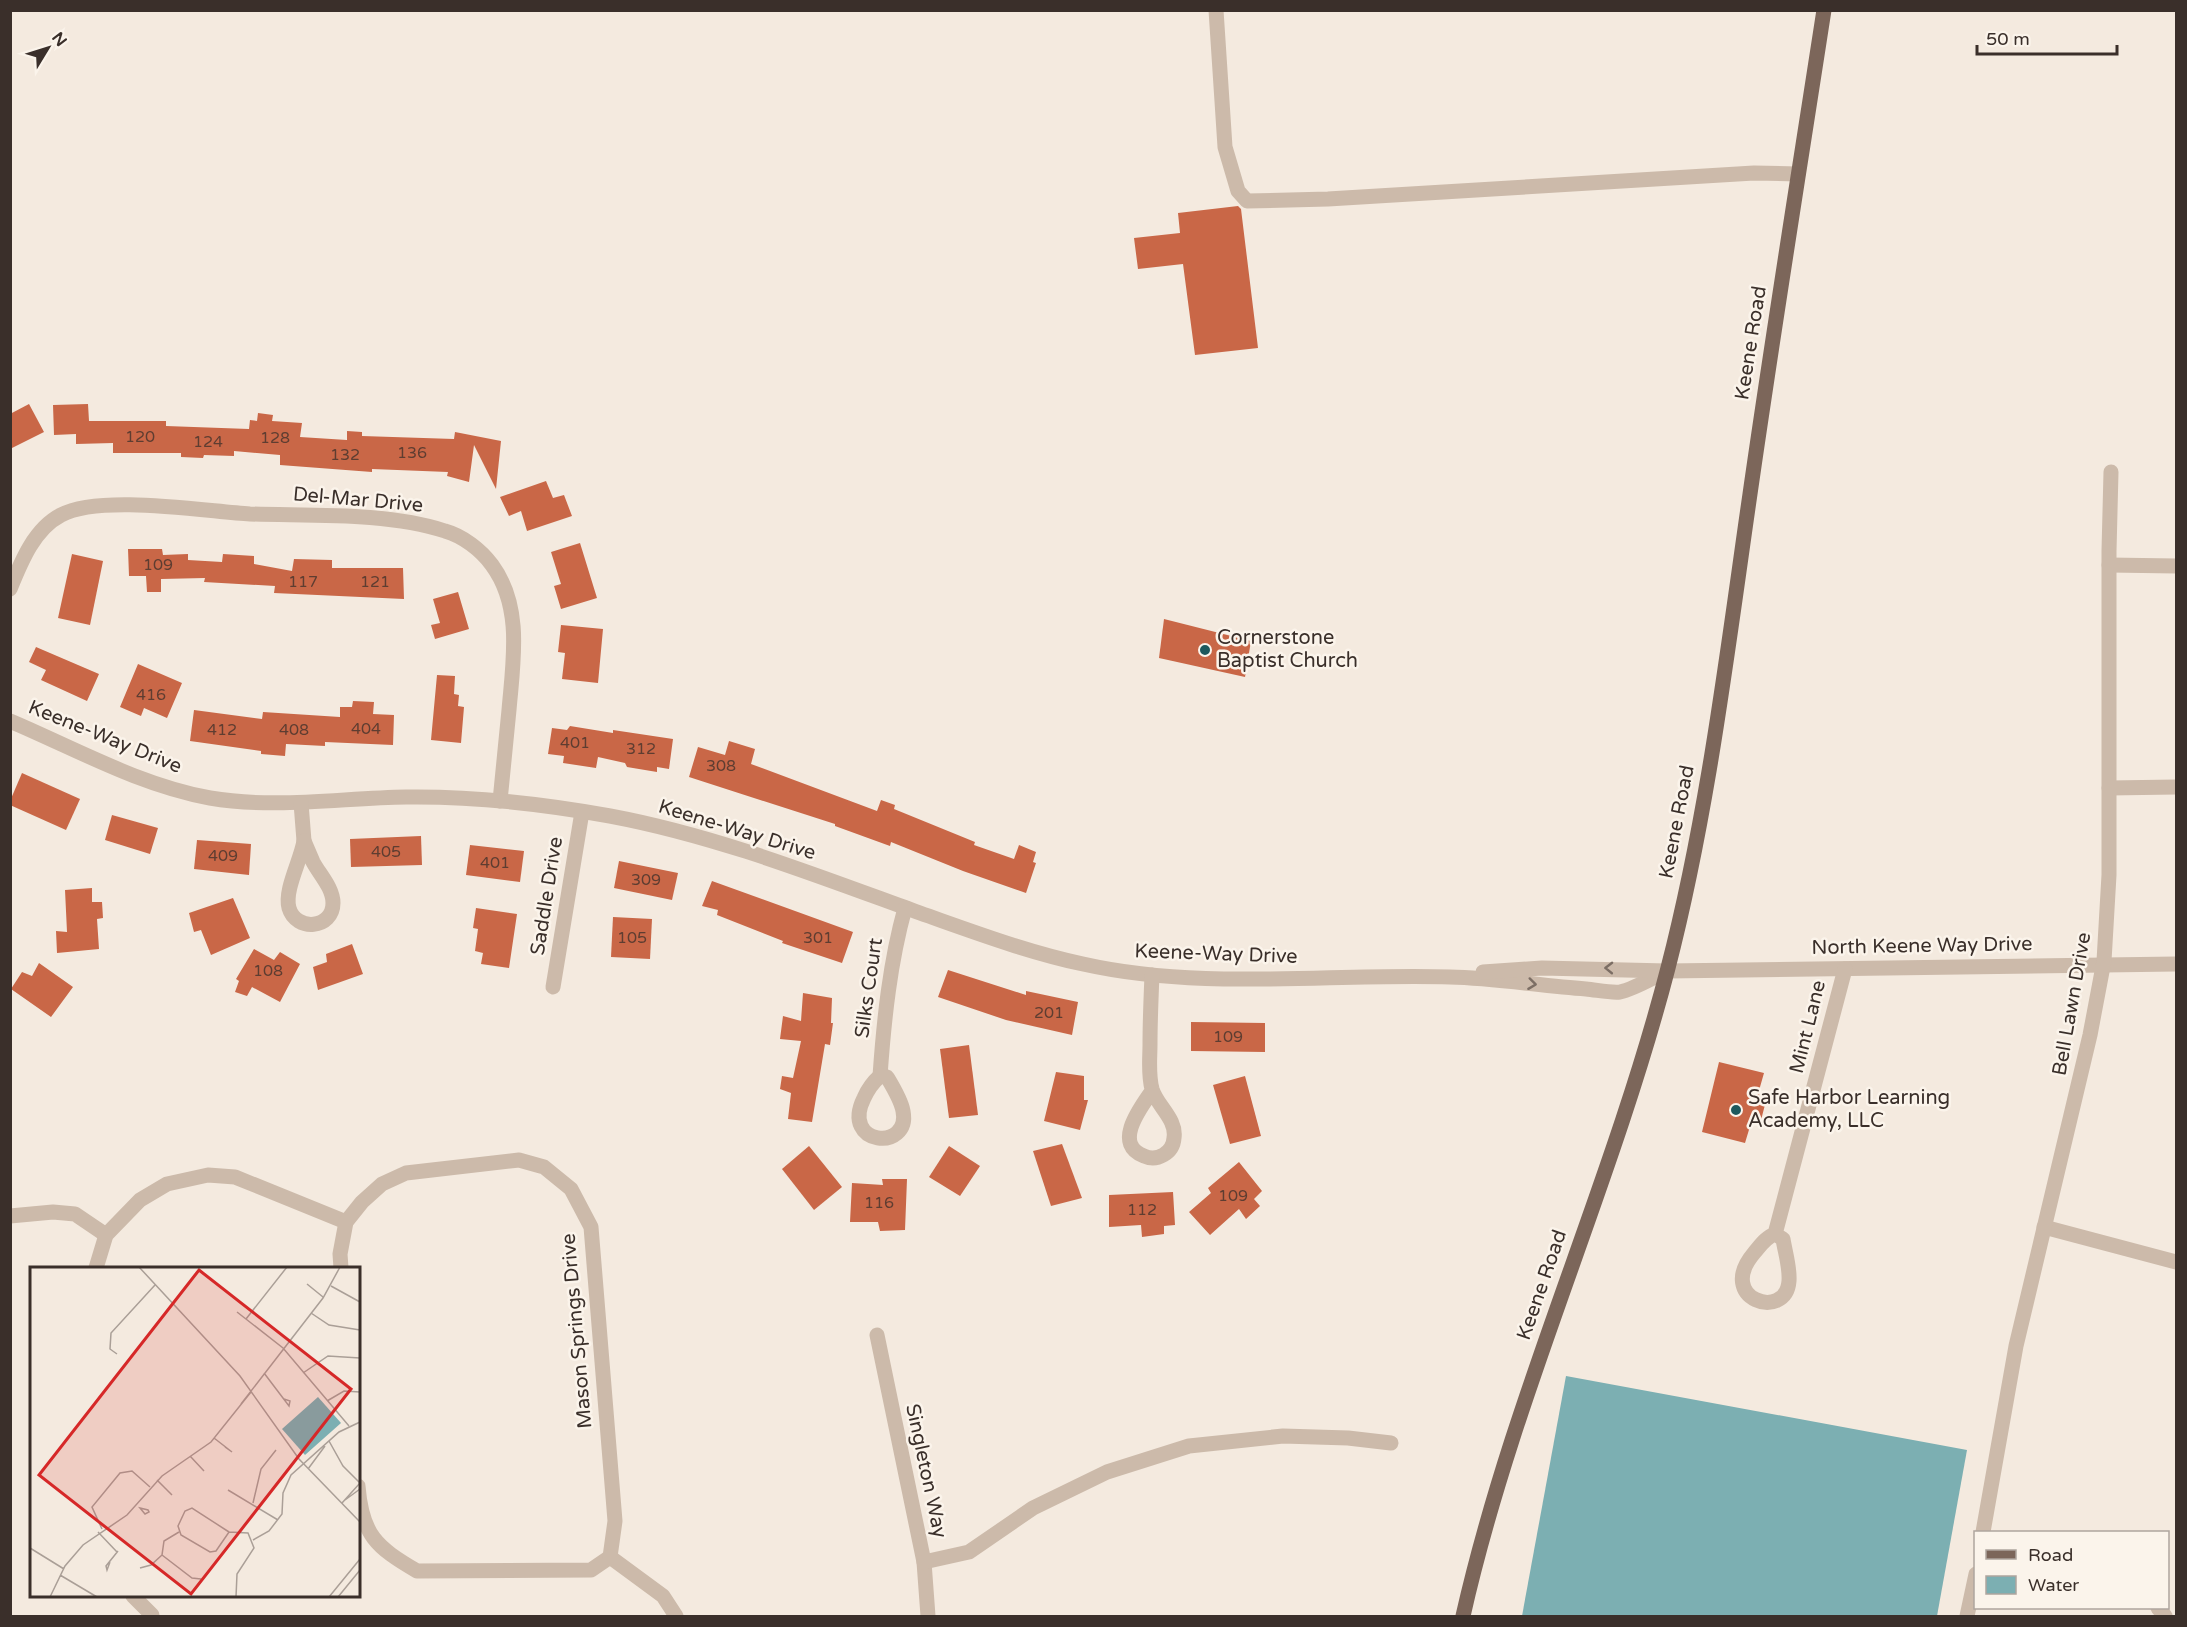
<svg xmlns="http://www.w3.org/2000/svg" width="2187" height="1627" viewBox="0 0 2187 1627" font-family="'Varela Round',sans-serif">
<rect width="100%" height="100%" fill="#f4eadf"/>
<path fill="#7cafb2" d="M1566,1376L1967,1450L1937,1616H1522Z"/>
<g fill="#c96747">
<path d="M1238,206L1241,209L1258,348L1195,355L1183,264L1138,269L1134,238L1180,233L1178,213Z"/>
<path d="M29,404L44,432L10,449V414Z"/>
<path d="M88,404L89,421H166V426L249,429L250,420L257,421L258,413L273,415L272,421L302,423L300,437L347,440V431L362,432V436L454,439L455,432L501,441L496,489L474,445L469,482L447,476L448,472L372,469V472L280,465V455L234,451V456L204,455L203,458L181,457V453H113V443L76,444V434L54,435L53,405Z"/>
<path d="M546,481L553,498L564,495L572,516L527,531L521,511L509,516L500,497Z"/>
<path d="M580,543L597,598L561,609L554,586L561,584L551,552Z"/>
<path d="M128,549H162L163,555L188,554V560L222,562L223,554L254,556V564L292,571L294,559L332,560V568H403L404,599L274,593L275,586L204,582L205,578L161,579V592H147L146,576H129Z"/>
<path d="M72,554L103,561L90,625L58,618Z"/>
<path d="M458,592L469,629L435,639L431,625L440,623L433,599Z"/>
<path d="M1164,619L1251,641L1245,677L1159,658Z"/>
<path d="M561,625L603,629L598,683L562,679L565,653L558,652Z"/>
<path d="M36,647L99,674L87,701L41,680L46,670L29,662Z"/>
<path d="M138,664L182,683L167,718L144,708L141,716L120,707Z"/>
<path d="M437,675L455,676L454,694L459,695L458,706L464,707L461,743L431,740Z"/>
<path d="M353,701L374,702L373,714L394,715L393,745L325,742V746L286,744L285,756L261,754V751L190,741L194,710L262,719L263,712L340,717V707H352Z"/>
<path d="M570,726L613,733V730L673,739L669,769L657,767V772L627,767L625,763L598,757L596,768L563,763L564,756L548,754L552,728L567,730Z"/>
<path d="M729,741L755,749L751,764L877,811L881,800L895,805L894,809L975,842L974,845L1014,859L1019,845L1036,852L1033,862L1036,863L1026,893L963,871L891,842L890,846L835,826V824L689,777L698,747L725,755Z"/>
<path d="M22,773L80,799L66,830L10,805V801Z"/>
<path d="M112,815L158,828L150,854L105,840Z"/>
<path d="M421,836L422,865L351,867L350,839Z"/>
<path d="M197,840L251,844L249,875L194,869Z"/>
<path d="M470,845L524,851L520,882L466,875Z"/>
<path d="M619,861L678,873L672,900L614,888Z"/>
<path d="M712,881L853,932L842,963L782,943L783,941L717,915L718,910L702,906Z"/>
<path d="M92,888V902H102L103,918L97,919L99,949L57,953L56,931L67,932L65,890Z"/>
<path d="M233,898L250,938L211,955L201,930L194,932L189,913Z"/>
<path d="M476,908L517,914L509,968L481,964L483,953L475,951L478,929L473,928Z"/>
<path d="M613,917L652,919L650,959L611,957Z"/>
<path d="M352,944L363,974L318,990L313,967L327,962L326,954Z"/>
<path d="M254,949L274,960L280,952L300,964L280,1002L252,987L247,996L235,992L239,981L236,979Z"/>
<path d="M39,963L73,987L51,1017L11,989L22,972L32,976Z"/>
<path d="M948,970L1026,995V991L1078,1002L1072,1035L1006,1020L938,997Z"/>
<path d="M803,993L832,998L831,1023H833L830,1045L825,1044L812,1122L788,1119L791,1093L780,1089L782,1076L793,1078L801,1041L780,1039L783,1016L801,1021Z"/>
<path d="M1191,1022L1265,1023V1052L1191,1051Z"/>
<path d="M969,1045L978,1115L949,1118L940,1049Z"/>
<path d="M1719,1062L1764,1073L1758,1094L1767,1097L1760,1124L1751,1123L1745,1143L1702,1132Z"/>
<path d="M1056,1072L1084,1076V1100H1088L1080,1130L1044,1121Z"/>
<path d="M1245,1076L1261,1136L1230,1144L1213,1085Z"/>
<path d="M1062,1144L1082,1198L1051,1206L1033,1151Z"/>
<path d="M809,1146L842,1187L814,1210L782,1169Z"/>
<path d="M949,1146L980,1166L960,1196L929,1177Z"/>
<path d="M1239,1162L1262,1191L1254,1199L1260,1206L1246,1219L1239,1209L1210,1235L1189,1212L1211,1193L1208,1188Z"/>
<path d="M882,1179H907L905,1230L880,1231L878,1222H850L852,1183L883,1185Z"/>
<path d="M1173,1192L1175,1225L1164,1226V1234L1142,1237L1141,1225L1109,1227V1195Z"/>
</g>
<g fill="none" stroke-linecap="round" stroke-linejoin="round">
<g stroke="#ccbaaa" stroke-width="15">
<path d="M1216,10L1225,147L1238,191L1247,201L1328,199L1754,173L1798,174"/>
<path d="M2109,565L2176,566"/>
<path d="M10,589C21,562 34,529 61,515C100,494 203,511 250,514C310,516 388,512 445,531C463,536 481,550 492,565C523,607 513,662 509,710C506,740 503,771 500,801"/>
<path d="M10,721C76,749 139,785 210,798C275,809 341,798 406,797C474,796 543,804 610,816C717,836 818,876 920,913C974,932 1027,952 1083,964C1203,991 1329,973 1450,977C1496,978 1541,986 1586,989C1597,990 1610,993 1620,992C1634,989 1654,977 1667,971"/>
<path d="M2109,788L2176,787"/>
<path d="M301,803L304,841"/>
<path d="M304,841C307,848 310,855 313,862C320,875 333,888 333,903C333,929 296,932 289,908C284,890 301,860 304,841Z"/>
<path d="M1483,972L1542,968L1667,971L2176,964"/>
<path d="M1152,975C1151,998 1150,1021 1150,1044C1150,1059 1148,1074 1152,1089C1157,1106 1177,1119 1174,1138C1173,1153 1157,1162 1144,1156C1112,1144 1141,1107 1152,1091"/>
<path d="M553,987L582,812"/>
<path d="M880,1076C884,1019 890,962 905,908"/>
<path d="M880,1076L887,1077C893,1087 901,1100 903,1111C911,1152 840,1146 864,1098C868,1089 872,1083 880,1076Z"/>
<path d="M10,1216L53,1212L75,1214L106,1235"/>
<path d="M2044,1227L2176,1262"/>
<path d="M1775,1234L1783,1239C1785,1252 1790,1267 1789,1281C1786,1322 1715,1299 1754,1253C1760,1246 1766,1237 1775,1234L1845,969"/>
<path d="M96,1268L106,1235L140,1200L167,1184L208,1175L235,1177L346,1222"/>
<path d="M341,1268L340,1254L346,1222L362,1202L382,1184L406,1173L519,1160L544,1167L571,1189L591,1227L615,1521L610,1557L591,1570L417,1571C376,1547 362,1535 358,1486"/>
<path d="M877,1335L924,1562L928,1616"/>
<path d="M1983,1532L2016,1346L2090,1035L2104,961L2109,875V551L2111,472"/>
<path d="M610,1557L663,1596L676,1616"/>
<path d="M924,1562L969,1552L1033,1508L1107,1472L1189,1446L1283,1436L1348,1438L1391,1443"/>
<path d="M133,1596L152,1615"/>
<path d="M2158,1608L2165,1616"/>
<path d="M1967,1616L1976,1574"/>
</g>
<path stroke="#7c665a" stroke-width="15" d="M1463,1616C1513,1395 1611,1188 1668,968C1708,813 1727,653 1750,494C1773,333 1799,172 1824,10"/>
</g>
<defs><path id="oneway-chevron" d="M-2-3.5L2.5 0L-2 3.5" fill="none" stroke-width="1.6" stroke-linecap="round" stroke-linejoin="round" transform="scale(1.5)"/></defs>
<g stroke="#7c6e64">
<use href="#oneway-chevron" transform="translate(1609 968) rotate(-179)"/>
<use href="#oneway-chevron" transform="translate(1532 984) rotate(7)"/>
</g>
<g fill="#1d585d" stroke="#fbf4eb" stroke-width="2">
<circle cx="1205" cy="650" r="6"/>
<circle cx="1736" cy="1110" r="6"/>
</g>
<g text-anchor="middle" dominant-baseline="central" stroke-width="5" stroke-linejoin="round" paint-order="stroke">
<g font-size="16" fill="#5e3d31">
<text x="140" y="437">120</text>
<text x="275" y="438">128</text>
<text x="208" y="442">124</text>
<text x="412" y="453">136</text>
<text x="345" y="455">132</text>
<text x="158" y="565">109</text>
<text x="303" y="582">117</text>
<text x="375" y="582">121</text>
<text x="151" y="695">416</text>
<text x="366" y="729">404</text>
<text x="222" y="730">412</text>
<text x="294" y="730">408</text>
<text x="575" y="743">401</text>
<text x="641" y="749">312</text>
<text x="721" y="766">308</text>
<text x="386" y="852">405</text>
<text x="223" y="856">409</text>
<text x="495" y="863">401</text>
<text x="646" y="880">309</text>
<text x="632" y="938">105</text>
<text x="818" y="938">301</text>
<text x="268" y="971">108</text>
<text x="1049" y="1013">201</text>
<text x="1228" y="1037">109</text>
<text x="1233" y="1196">109</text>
<text x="879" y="1203">116</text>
<text x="1142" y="1210">112</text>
</g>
<g font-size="20" fill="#3a2f2a" stroke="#fbf4eb">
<text transform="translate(1751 343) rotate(-81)">Keene Road</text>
<text transform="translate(358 500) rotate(5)">Del-Mar Drive</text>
<text transform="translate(105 737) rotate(22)">Keene-Way Drive</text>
<text transform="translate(1677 822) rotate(-79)">Keene Road</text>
<text transform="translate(737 830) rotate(17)">Keene-Way Drive</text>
<text transform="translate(547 896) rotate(-81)">Saddle Drive</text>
<text transform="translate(1922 946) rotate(-1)">North Keene Way Drive</text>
<text transform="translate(1216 954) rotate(2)">Keene-Way Drive</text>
<text transform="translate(869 988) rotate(-82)">Silks Court</text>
<text transform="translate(2072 1004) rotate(-80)">Bell Lawn Drive</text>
<text transform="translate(1808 1027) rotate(-76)">Mint Lane</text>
<text transform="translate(1542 1285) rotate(-71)">Keene Road</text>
<text transform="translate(577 1331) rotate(-95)">Mason Springs Drive</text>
<text transform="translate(926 1471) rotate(78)">Singleton Way</text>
</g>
<g font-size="20" fill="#3a2f2a" stroke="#fbf4eb" text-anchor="start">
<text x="1217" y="638">Cornerstone<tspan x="1217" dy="23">Baptist Church</tspan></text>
<text x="1748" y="1098">Safe Harbor Learning<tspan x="1748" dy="23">Academy, LLC</tspan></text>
</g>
</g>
<g transform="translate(30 1267)">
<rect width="330" height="330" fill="#f4eadf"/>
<path d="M288,130L311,156L275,188L252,162Z" fill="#7cafb2"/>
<path fill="none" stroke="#aa9f97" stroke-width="1.5" d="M109,0L210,109L269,192L330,255M277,17L293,30M301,19L330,35M207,45L253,81L319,159M281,46L299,58L330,63M216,52L257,0M87,87L80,82L81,66L125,18M234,106L259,139L260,134L254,132M273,106L298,89L330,91M297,134L314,124L330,125M211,137L293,31L310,0M184,171L202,185L195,180M299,174L313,199L330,216M160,189L174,204M278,202L295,179M127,213L142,228M198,223L248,253M315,233L330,222M223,236L231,202L246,183M312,236L330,216M110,241L118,243L119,245L115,247ZM72,262L62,240L90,206L102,204L120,220M68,265L87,285M149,265L134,274L132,288L162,311L171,312M199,265L162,241L155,244L148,259L151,268L180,285L186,284L199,265L218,266L224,281L207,307L206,330M223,273L239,264L252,247L253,226L261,208L309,165L330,155M0,281L34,302M80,295L77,303L76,299L88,284M110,301L121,298L132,288M30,308L67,330M20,330L35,299L53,278L97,248L132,209L181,175L221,125M299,330L330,292M308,330L330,303"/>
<path fill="#d62828" fill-opacity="0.15" stroke="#d62828" stroke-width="3" d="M169,3L321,122L161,327L9,208Z"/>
<rect width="330" height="330" fill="none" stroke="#3a2f2a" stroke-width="3"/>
</g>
<rect width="2187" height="1627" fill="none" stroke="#3a2f2a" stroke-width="24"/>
<rect x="1974" y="1531" width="195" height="78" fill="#fbf4eb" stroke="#aea59e" stroke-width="1.5"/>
<rect x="1986" y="1550" width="30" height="9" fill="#7c665a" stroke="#aea59e" stroke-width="1.5"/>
<text x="2028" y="1561" font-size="18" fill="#3a2f2a">Road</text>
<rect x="1986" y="1576" width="30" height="18" fill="#7cafb2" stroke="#aea59e" stroke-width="1.5"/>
<text x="2028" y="1591" font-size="18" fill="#3a2f2a">Water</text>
<g transform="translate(48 48) rotate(52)" stroke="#fbf4eb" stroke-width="4.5" paint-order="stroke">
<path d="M0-4.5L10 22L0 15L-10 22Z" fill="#3a2f2a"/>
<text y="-9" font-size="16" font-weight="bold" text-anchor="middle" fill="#3a2f2a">N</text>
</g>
<path d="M1977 45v9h140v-9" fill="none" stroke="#3a2f2a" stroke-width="3"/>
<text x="1986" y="45" font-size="18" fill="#3a2f2a" stroke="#fbf4eb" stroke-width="4.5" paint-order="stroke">50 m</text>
</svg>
